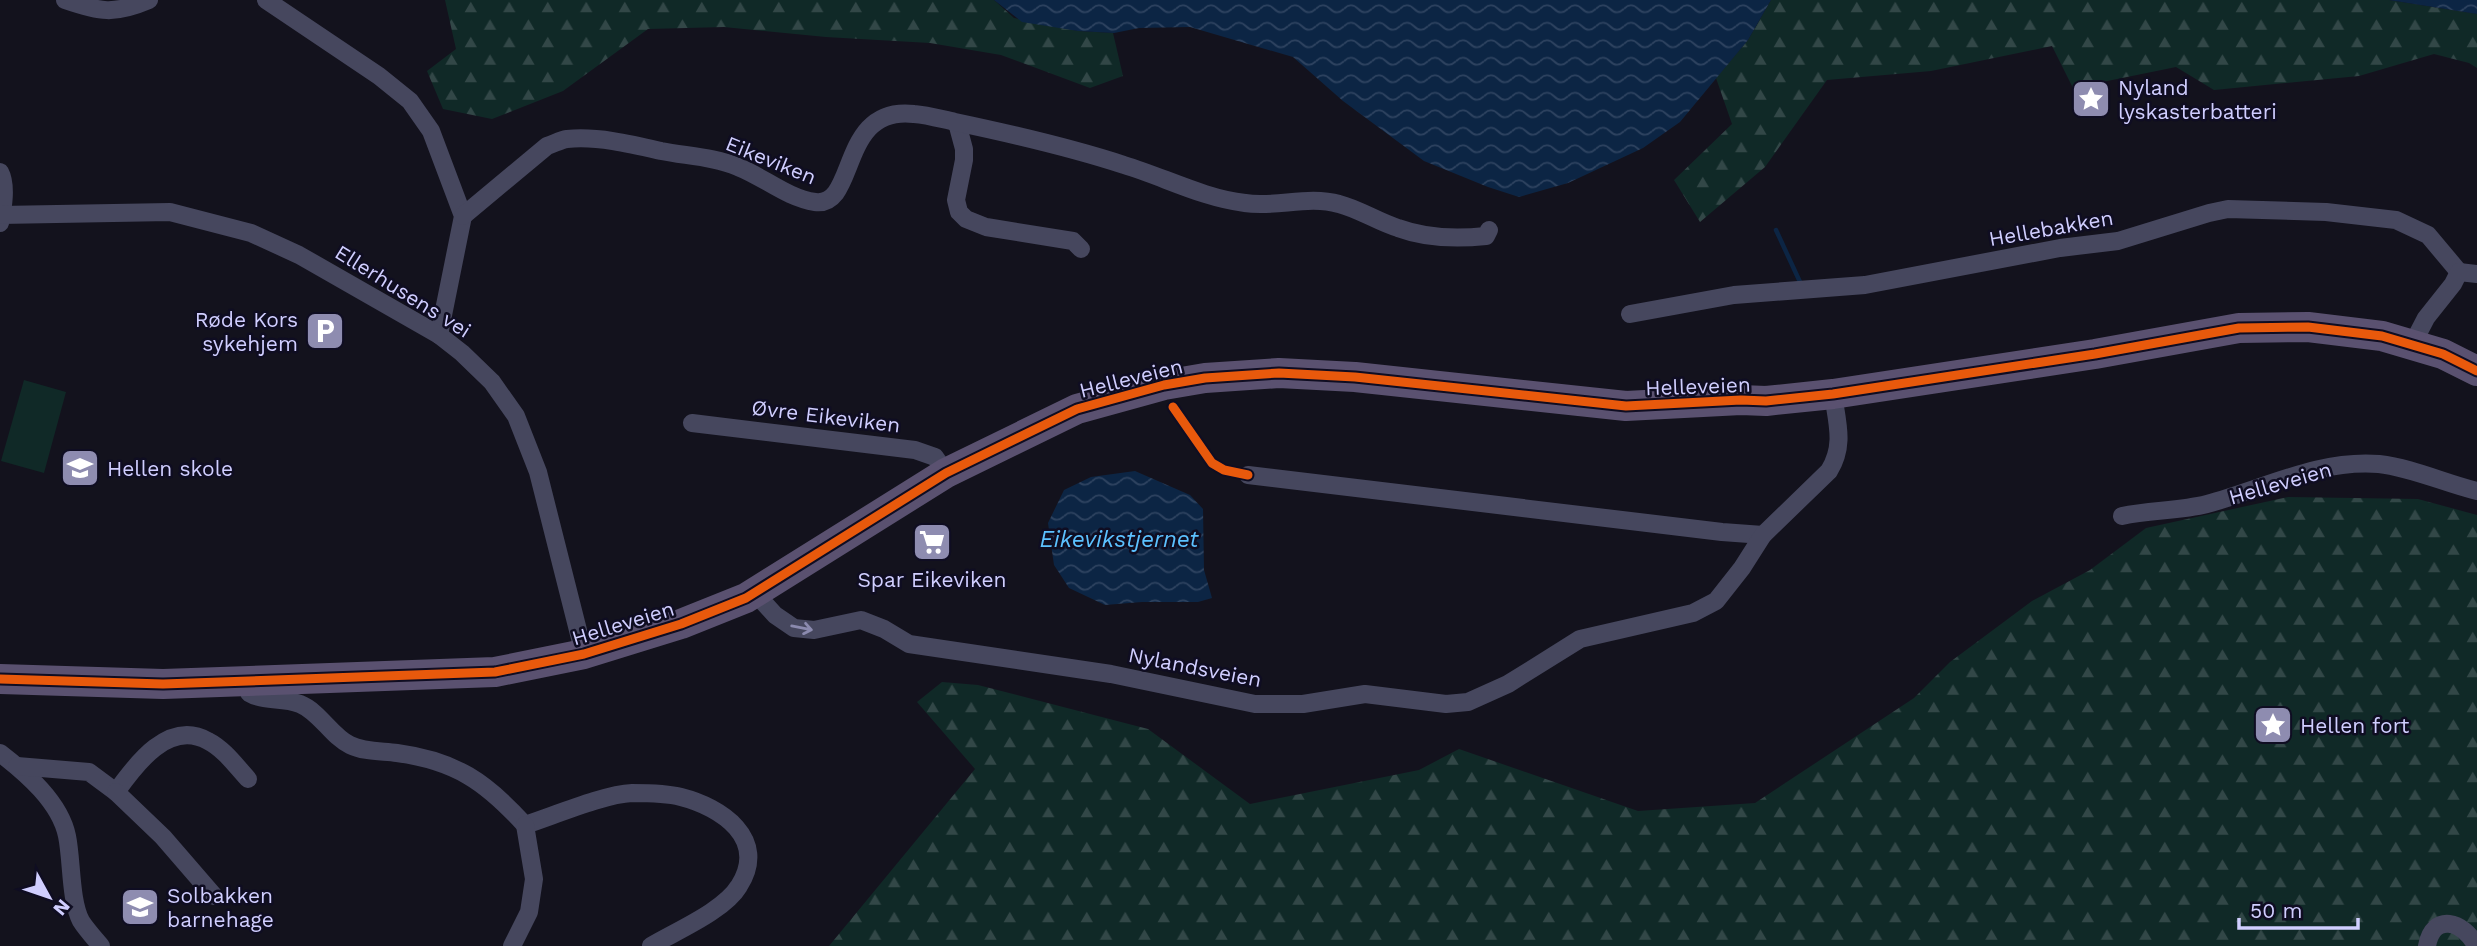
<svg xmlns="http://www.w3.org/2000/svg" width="2477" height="946" viewBox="0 0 2477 946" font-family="'Work Sans',sans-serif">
<defs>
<pattern id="forest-firs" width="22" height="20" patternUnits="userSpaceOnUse" patternTransform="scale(1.75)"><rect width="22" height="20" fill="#102927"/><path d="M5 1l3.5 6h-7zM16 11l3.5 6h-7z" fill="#324747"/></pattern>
<pattern id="water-waves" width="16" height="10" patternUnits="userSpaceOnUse" patternTransform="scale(1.75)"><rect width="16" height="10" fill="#0c2544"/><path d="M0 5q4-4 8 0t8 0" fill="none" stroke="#2e4360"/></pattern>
</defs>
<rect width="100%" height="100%" fill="#13121d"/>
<path fill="#102927" d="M24,380L66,392L44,473L1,461Z"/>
<g fill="url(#forest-firs)">
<path d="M445,0H994L1014,18L1078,31L1113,33L1123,76L1090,88L1001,55L930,43L826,37L724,27L648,29L563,91L492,119L443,109L427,71L456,49Z"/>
<path d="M1771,0H2389L2477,14V68L2469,63L2434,54L2359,76L2214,90L2176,67L2073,88L2052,46L1931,71L1827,80L1765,167L1700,222L1674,180L1732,124L1716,78L1748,40Z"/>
<path d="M2288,497L2418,499L2477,515V946H829L975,769L917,702L942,682L978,685L1148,729L1250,804L1419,770L1459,749L1638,811L1755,803L1914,698L1950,662L2032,601L2090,570L2146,528Z"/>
</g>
<g fill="url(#water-waves)">
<path d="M994,0H1771L1748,40L1680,122L1643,148L1568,183L1519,197L1488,187L1424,161L1343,101L1293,57L1190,27L1139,28L1114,33L1078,31L1022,22Z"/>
<path d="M2389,0H2477V14Z"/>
<path d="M1135,471L1190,495L1203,509L1204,570L1212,598L1198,602H1142L1105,605L1069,588L1054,565L1048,523L1064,490L1091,477Z"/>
</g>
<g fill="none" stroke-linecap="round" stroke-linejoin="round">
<path stroke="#0c2544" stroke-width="4.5" d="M1776,230L1800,282"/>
<g stroke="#46475e" stroke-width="18">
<path d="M65,0C100,12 114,15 149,0"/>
<path d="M266,0L379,76L410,101L431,131L463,216L439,335"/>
<path d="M957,123L964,149V160L956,200L959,212L966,219L986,227L1073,241L1081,249"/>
<path d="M0,172C7,185 3,208 0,223"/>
<path d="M0,215L170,212L251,233L299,255L439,335L462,353L492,382L516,416L538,472L584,654"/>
<path d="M463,216L547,146C554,144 560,140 567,139C598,136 631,144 661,151C686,156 715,157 738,167C764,177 787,198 815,202C858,208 838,105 914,114C928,115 941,119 955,122C1012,134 1069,147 1124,165C1164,177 1203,198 1245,203C1276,208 1308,195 1339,204C1359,209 1378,222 1398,228C1425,238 1458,239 1486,236L1489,230"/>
<path d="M1630,314L1734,295L1865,285L2060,248L2118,241L2209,213L2228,209L2326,212L2396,220L2428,235L2459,272"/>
<path d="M2412,345L2426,318L2453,284L2459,272L2477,274"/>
<path d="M692,423L915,450L935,457L946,473"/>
<path d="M1248,475L1722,532L1763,535"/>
<path d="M2122,516C2150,510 2179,511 2207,504C2264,489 2318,459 2379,464C2413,468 2444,483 2477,491"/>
<path d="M755,593L775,615L794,628L814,630L861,620L884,629L909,644L1111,674L1255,704H1303L1365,694L1446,704L1468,702L1508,684L1580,639L1693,613L1716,601L1742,568L1763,535L1829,471C1845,445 1837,423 1833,394"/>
<path d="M246,682L249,693C264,702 282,697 300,704C320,712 331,736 350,745C364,752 382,751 397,753C456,761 486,782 525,825C553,816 605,794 632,793C647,793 666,793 681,797C721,807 769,839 739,886C724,911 676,931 651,946"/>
<path d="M0,753C26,773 60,802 67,836C72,860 70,900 81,921C86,929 95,939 101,946"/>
<path d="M17,766L89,772L116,792C136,764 169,719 208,741C224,749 236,766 248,779"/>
<path d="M116,792L163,837L214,896"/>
<path d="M512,946L529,912L534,879L525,825"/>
<path d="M2427,946C2433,912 2464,921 2476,946"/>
</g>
<path stroke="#5a5170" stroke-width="30" d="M0,679L163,684L495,672L584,654L681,624L746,598L946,473L1077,409L1164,385L1205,378L1279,373L1355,377L1626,406L1741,400L1766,401L1833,394L2095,354L2239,328L2308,327L2382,336L2443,354L2477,371"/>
<g stroke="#0f0d22" stroke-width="13">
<g id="cycleway">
<path d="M1173,407L1212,463L1224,470L1248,475"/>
<path d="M0,679L163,684L495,672L584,654L681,624L746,598L946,473L1077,409L1164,385L1205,378L1279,373L1355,377L1626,406L1741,400L1766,401L1833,394L2095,354L2239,328L2308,327L2382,336L2443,354L2477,371"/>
</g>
</g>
<use href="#cycleway" stroke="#e8590c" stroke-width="9"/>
</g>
<defs><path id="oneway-shaft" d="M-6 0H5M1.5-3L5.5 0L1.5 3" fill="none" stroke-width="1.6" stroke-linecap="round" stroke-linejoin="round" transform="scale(1.75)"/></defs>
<use stroke="#8b8aae" href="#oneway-shaft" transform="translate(802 628) rotate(11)"/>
<defs>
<g id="sight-square" transform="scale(2.0125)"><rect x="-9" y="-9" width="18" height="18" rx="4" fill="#8e8cb0" stroke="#0f0d22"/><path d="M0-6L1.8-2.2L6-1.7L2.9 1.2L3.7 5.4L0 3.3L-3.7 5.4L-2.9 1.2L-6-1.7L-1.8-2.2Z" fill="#fff"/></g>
<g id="parking-square" transform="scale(2.0125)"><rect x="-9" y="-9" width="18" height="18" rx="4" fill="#8e8cb0" stroke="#0f0d22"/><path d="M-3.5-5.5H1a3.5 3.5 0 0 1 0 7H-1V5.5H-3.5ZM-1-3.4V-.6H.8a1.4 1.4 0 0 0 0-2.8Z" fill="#fff"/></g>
<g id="school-square" transform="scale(2.0125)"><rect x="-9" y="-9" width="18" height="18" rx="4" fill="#8e8cb0" stroke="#0f0d22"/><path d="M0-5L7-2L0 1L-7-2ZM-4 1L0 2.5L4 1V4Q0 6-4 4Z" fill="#fff"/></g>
<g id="supermarket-square" transform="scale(2.0125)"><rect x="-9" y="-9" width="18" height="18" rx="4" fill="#8e8cb0" stroke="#0f0d22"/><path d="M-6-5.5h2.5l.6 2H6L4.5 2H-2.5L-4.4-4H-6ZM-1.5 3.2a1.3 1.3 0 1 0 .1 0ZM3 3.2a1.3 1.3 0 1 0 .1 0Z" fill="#fff"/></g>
</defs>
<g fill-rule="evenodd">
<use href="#sight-square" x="2091" y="99"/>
<use href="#parking-square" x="325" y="331"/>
<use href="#school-square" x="80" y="468"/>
<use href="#supermarket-square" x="932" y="542"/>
<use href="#sight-square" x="2273" y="725"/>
<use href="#school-square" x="140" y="907"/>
</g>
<g text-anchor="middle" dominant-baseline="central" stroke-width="5" stroke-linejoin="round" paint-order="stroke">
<g font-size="21" fill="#d0ceff" stroke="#0f0d22" text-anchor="start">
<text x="2118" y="87">Nyland<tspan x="2118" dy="24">lyskasterbatteri</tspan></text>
<text x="298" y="319" text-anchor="end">Røde Kors<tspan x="298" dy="24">sykehjem</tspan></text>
<text x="107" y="468">Hellen skole</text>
<text x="932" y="579" text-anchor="middle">Spar Eikeviken</text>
<text x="2300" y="725">Hellen fort</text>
<text x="167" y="895">Solbakken<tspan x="167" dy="24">barnehage</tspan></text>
</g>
<g font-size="21" fill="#d0ceff" stroke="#0f0d22">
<text transform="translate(771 160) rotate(22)">Eikeviken</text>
<text transform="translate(2051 228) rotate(-10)">Hellebakken</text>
<text transform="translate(403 291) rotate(32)">Ellerhusens vei</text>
<text transform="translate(1131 378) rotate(-14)">Helleveien</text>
<text transform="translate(1698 386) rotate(-2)">Helleveien</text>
<text transform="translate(826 416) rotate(7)">Øvre Eikeviken</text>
<text transform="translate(2280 483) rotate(-16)">Helleveien</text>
<text transform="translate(623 623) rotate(-17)">Helleveien</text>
<text transform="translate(1195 667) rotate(11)">Nylandsveien</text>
</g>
<g font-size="23" font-style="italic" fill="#5cc1ff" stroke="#0f0d22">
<text x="1119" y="539">Eikevikstjernet</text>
</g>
</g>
<g transform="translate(49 897) rotate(130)" stroke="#0f0d22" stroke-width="5" paint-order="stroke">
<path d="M0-5L12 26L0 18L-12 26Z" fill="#d0ceff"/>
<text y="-10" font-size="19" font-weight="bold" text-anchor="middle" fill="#d0ceff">N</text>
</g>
<path d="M2239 918v10h119v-10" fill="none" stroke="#d0ceff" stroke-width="3.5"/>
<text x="2250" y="918" font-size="21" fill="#d0ceff" stroke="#0f0d22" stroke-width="5" paint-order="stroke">50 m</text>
</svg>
